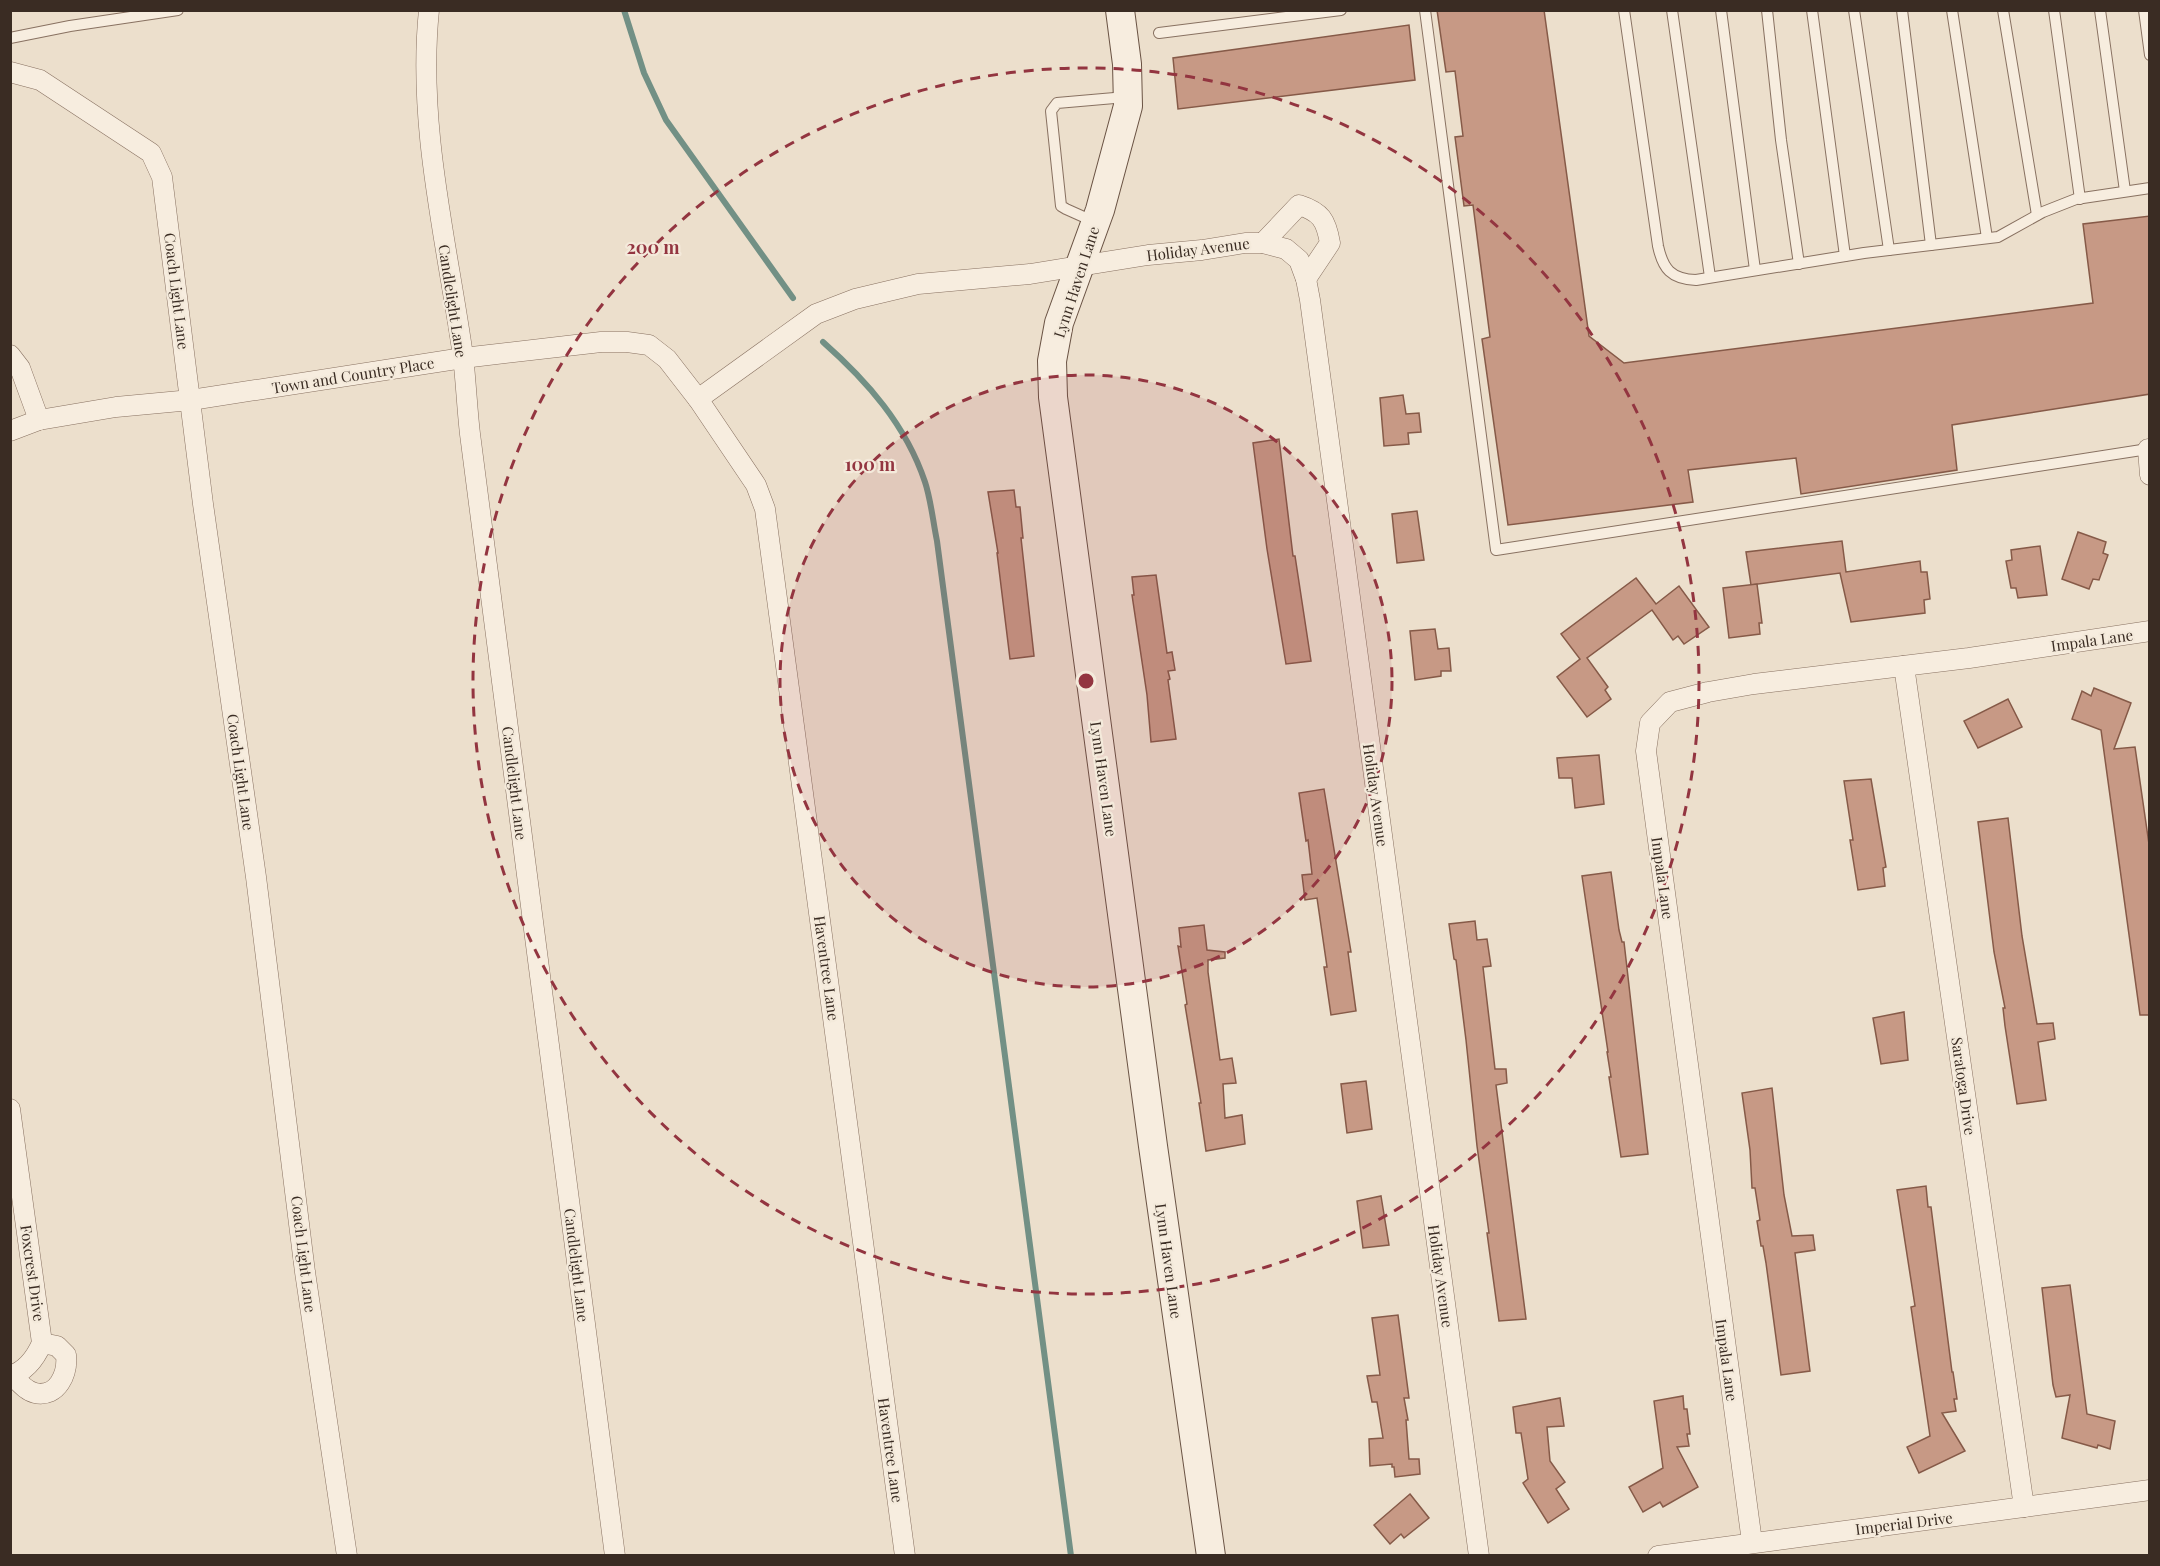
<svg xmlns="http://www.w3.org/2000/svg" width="2160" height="1566" viewBox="0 0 2160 1566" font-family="'Playfair Display',serif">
<rect width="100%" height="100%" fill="#ecdfcc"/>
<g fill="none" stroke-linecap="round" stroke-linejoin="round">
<g stroke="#729085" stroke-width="6">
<path d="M624,10L644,73L666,120L793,298"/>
<path d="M823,342C867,381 906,425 925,482C931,500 933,522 937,541L1071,1556"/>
</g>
</g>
<g fill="#c79985" stroke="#865a48" stroke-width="1.5">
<path d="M1437,10H1544L1589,336L1624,363L2093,303L2083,224L2150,216V394L1952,425L1957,470L1801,494L1796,458L1688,470L1693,502L1508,525L1482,339L1490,337L1473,205L1464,206L1455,137L1463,136L1455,71L1446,72Z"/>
<path d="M1409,25L1415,80L1178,109L1173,58Z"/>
<path d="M1403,395L1406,414L1419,413L1421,432L1408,433L1409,444L1384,446L1380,398Z"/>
<path d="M1279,439L1293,556H1295L1311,661L1286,664L1267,549L1253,443Z"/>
<path d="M1014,490L1016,507H1020L1023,538H1021L1034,656L1010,659L997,553H998L988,492Z"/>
<path d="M1417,511L1424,560L1397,563L1392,514Z"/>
<path d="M2078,532L2106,542L2103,553L2108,555L2099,580L2093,579L2089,589L2062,579Z"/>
<path d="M1842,541L1846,572L1920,561L1921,572H1927L1930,599L1924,600L1925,613L1851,622L1840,573L1751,585L1746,552Z"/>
<path d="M2040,546L2047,595L2018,598L2016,588H2011L2006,561L2012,560L2011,550Z"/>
<path d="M1156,575L1167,653L1172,652L1175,670L1168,671L1170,679L1168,680L1176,739L1151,742L1147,695L1132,595H1134L1132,577Z"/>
<path d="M1636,578L1656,604L1679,586L1709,627L1684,644L1678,636L1673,640L1652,610L1587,658L1608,687L1605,690L1611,699L1587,717L1557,677L1580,659L1561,634Z"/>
<path d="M1757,584L1762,623H1759L1760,634L1729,638L1723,588Z"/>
<path d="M1435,629L1438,649L1449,648L1451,671H1441V676L1415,680L1410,631Z"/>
<path d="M2094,688L2131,703L2114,749L2135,747L2150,851V1015H2140L2101,730L2072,719L2082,691L2091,696Z"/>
<path d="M2008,699L2022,727L1978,748L1964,721Z"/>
<path d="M1599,755L1604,804L1575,808L1572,778H1559L1557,758Z"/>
<path d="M1871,779L1886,867L1883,868L1885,886L1858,890L1850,840H1853L1844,781Z"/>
<path d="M1324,789L1351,952H1348L1356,1011L1331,1015L1324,967H1327L1317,898L1305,900L1302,875L1312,874L1308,840L1306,841L1299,793Z"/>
<path d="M2008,818L2022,936L2037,1024L2053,1023L2055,1039L2038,1042L2046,1100L2017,1104L2005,1026L2003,1008H2005L1994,952L1978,822Z"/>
<path d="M1611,872L1619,930L1622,942H1624L1627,968L1648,1154L1621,1157L1609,1077H1611L1607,1052H1608L1582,876Z"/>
<path d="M1475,921L1477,940L1487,939L1491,966L1483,967L1495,1069H1506L1507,1083L1496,1085L1526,1319L1499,1321L1487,1233H1489L1477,1146L1466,1040L1456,960L1454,959L1449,924Z"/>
<path d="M1204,925L1207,950L1225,952V958L1208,960V972L1220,1060L1232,1058L1236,1083L1223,1084L1225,1118L1242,1115L1245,1144L1206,1151L1199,1103H1201L1185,1005L1187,1004L1178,946L1181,947L1179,928Z"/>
<path d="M1904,1012L1908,1060L1881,1064L1873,1018Z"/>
<path d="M1366,1081L1372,1129L1347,1133L1341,1084Z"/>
<path d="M1772,1088L1784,1195L1792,1236L1813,1235L1815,1250L1795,1253L1810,1371L1781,1375L1766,1263L1763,1246H1761L1757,1221L1760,1220L1755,1188H1752L1750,1150L1742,1093Z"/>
<path d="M1926,1186L1928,1207H1931L1952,1372H1953L1957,1399H1954L1956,1411L1942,1413L1965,1451L1919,1473L1907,1447L1930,1436L1911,1307L1915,1306L1897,1190Z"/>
<path d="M1381,1196L1389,1245L1363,1248L1357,1201Z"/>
<path d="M2070,1285L2087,1414L2115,1421L2110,1449L2098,1445L2097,1448L2062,1438L2070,1395L2056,1397L2053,1385L2042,1288Z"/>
<path d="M1398,1315L1409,1398H1404L1408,1420H1406L1409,1459H1419L1420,1474L1395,1477L1394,1467H1392V1464L1370,1466L1369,1439L1383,1438L1377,1402H1372L1367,1376L1380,1375L1372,1318Z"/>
<path d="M1683,1396L1684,1409H1687L1690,1434H1687L1689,1446L1677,1447L1698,1487L1663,1507L1660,1502L1643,1512L1629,1487L1663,1468L1654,1401Z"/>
<path d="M1560,1398L1564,1426L1547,1427L1550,1461L1565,1482L1556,1489L1569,1509L1548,1523L1523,1483L1528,1479L1521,1433H1516L1513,1407Z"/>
<path d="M1410,1494L1429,1518L1404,1538L1401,1534L1390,1544L1374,1525Z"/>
</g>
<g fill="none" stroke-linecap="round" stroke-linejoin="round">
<g stroke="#887161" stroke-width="12">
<g id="lane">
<path d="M1425,10L1496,550L2148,449"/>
<path d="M1624,10L1658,246C1663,269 1671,279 1696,280L1864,253L1998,237L2043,212L2076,199L2150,188"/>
<path d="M1672,10L1710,277"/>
<path d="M1721,10L1755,270"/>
<path d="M1767,10L1781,140L1799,264"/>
<path d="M1812,10L1845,256"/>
<path d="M1854,10L1889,250"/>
<path d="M1902,10L1931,245"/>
<path d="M1952,10L1987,238"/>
<path d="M2003,10L2037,215"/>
<path d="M2054,10L2080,199"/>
<path d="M2100,10L2125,191"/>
<path d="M2144,10L2150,55"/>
<path d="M1159,33L1341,10"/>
<path d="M10,38L70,26L178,10"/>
<path d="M1095,222L1066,209L1061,206L1051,111L1057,103L1126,97"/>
</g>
</g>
<g stroke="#887161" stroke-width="21">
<g id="street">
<path d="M429,10C417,126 447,242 463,356C466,382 467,408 470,434L615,1556"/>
<path d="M10,72L40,80L151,153L162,177L203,504L256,877L305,1272L347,1556"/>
<path d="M1263,243L1299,205C1321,212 1326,220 1330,243L1306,279"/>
<path d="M10,355L20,368L39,420"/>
<path d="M698,399L816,314L855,299L918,284L1030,274L1148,255L1202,250L1245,243H1263L1286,249L1299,260L1306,279L1310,300L1479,1556"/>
<path d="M10,431L39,420L116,407L191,400L463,358L601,342H627L649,345L667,359L698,399L756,485L765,509L905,1556"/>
<path d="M2150,449H2148L2150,475"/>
<path d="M1904,666L2024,1507"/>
<path d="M10,1109L42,1343C36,1357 26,1371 10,1376"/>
<path d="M13,1375C19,1383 26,1391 35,1393C58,1398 68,1373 66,1355L57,1346L42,1343"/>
<path d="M1752,1542L1646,751L1650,723L1670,702L1708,692L1754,684L1969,658L2150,631"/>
<path d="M1658,1556L2150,1490"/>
</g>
</g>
<g stroke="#6a5344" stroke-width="30">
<path id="secondary" d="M1120,10L1127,64L1128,106L1100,210L1059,323L1052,361L1053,397L1153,1146L1211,1556"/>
</g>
<use href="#lane" stroke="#f7eddf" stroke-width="10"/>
<use href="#street" stroke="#f7eddf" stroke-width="20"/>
<use href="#secondary" stroke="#f7eddf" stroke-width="28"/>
</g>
<circle cx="1086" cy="681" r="306" fill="#933540" fill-opacity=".12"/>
<g fill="none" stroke="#933540" stroke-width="3" stroke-dasharray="10 8">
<circle cx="1086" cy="681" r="306"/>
<circle cx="1086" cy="681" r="613"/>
</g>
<g text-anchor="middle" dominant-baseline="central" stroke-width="4.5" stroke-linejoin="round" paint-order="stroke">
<g font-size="15" fill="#3a2c23" stroke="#f4eadb">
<text transform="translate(1198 249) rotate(-7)">Holiday Avenue</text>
<text transform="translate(1076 282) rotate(-72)">Lynn Haven Lane</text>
<text transform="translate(177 291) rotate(83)">Coach Light Lane</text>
<text transform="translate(453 301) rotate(81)">Candlelight Lane</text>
<text transform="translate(353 375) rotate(-9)">Town and Country Place</text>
<text transform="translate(2092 640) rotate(-8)">Impala Lane</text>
<text transform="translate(241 772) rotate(82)">Coach Light Lane</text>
<text transform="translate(1104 779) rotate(82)">Lynn Haven Lane</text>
<text transform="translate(515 783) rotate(83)">Candlelight Lane</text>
<text transform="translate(1376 795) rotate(82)">Holiday Avenue</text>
<text transform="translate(1663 878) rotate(82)">Impala Lane</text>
<text transform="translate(827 968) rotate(82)">Haventree Lane</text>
<text transform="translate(1964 1086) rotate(82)">Saratoga Drive</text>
<text transform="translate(304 1254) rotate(83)">Coach Light Lane</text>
<text transform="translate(1169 1261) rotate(82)">Lynn Haven Lane</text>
<text transform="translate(577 1265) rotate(83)">Candlelight Lane</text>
<text transform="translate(33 1273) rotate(82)">Foxcrest Drive</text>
<text transform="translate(1441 1276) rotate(82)">Holiday Avenue</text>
<text transform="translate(1727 1360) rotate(82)">Impala Lane</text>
<text transform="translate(891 1450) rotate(82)">Haventree Lane</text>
<text transform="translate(1904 1523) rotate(-7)">Imperial Drive</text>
</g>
</g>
<circle cx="1086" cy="681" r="9" fill="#933540" stroke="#f4eadb" stroke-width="3"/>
<g font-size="18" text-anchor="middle" font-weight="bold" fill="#933540" stroke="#f4eadb" stroke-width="4.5" stroke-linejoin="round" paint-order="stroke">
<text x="653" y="254">200 m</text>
<text x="870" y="471">100 m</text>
</g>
<rect width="2160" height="1566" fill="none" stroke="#3a2c23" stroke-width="24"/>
</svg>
